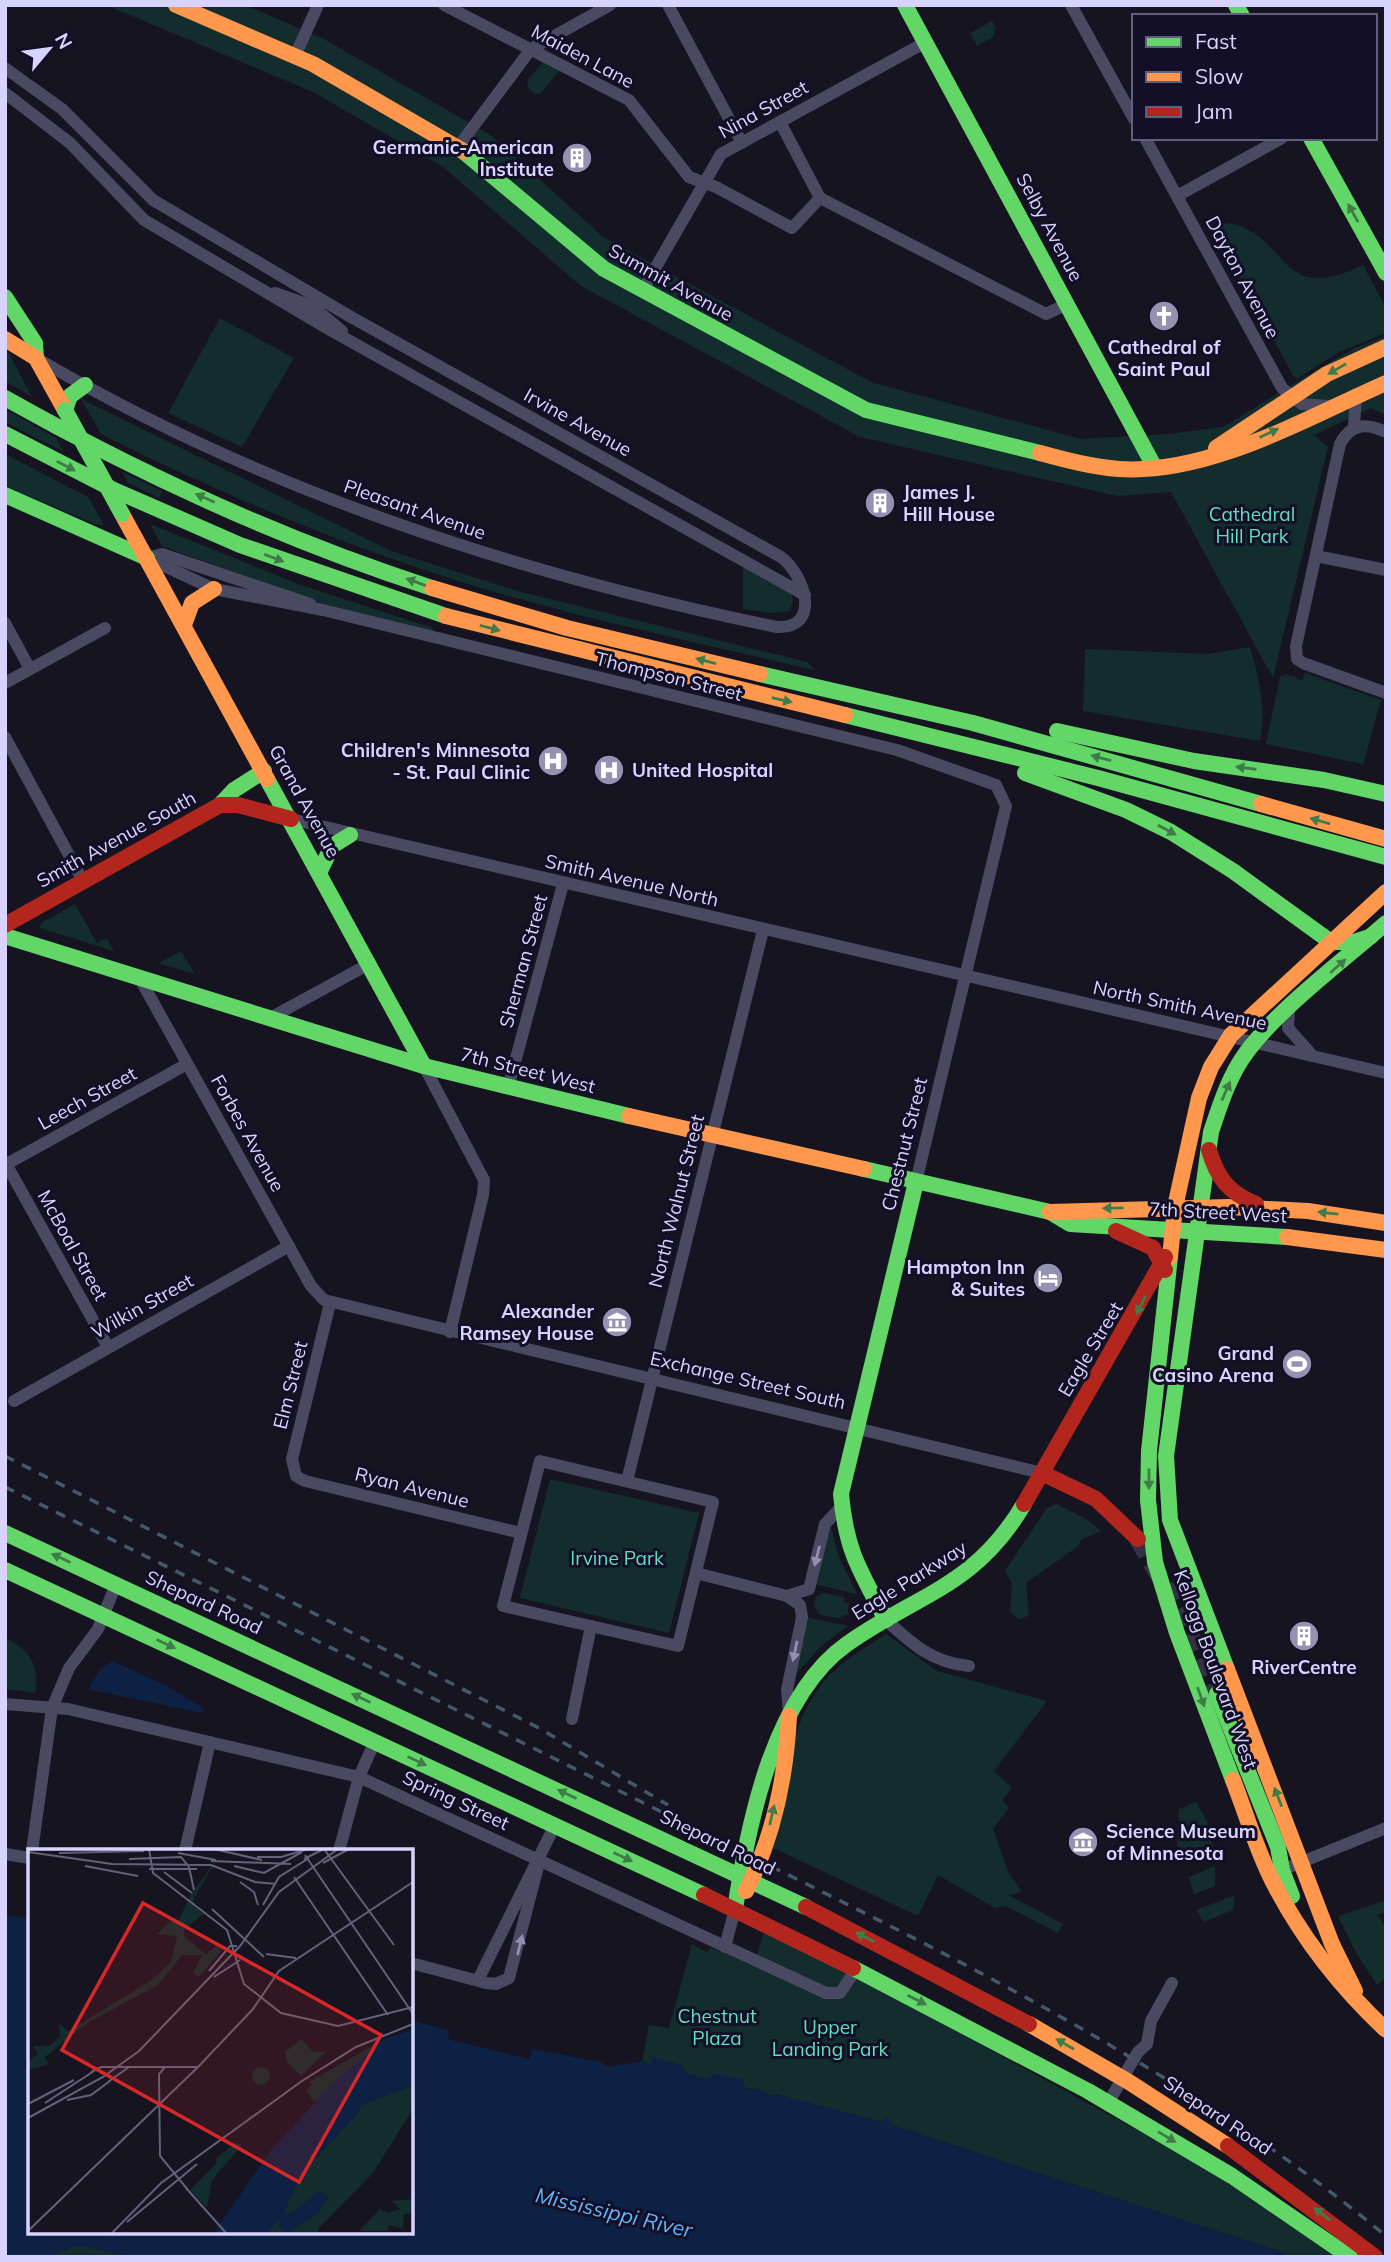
<svg xmlns="http://www.w3.org/2000/svg" width="1391" height="2262" viewBox="0 0 1391 2262" font-family="Mulish,sans-serif">
<rect width="100%" height="100%" fill="#161421"/>
<g fill="#132c2d">
<path d="M106,5H245L324,39L492,136L603,237L871,382L1081,439L1168,434L1223,427L1321,367L1355,348L1386,336V415L1371,408L1314,435L1328,447L1273,678L1171,492L1117,496L860,437L581,286L443,167L313,92Z"/>
<path d="M992,21L996,28L993,37L977,46L970,33Z"/>
<path d="M543,62L559,71L541,93L535,94L528,88L527,81Z"/>
<path d="M1228,223C1290,233 1276,308 1363,265L1386,308V333L1339,352L1297,379L1294,377L1213,228Z"/>
<path d="M220,318L294,358L242,447L168,413Z"/>
<path d="M5,349L8,351L32,397L5,381Z"/>
<path d="M81,399L391,551L521,592L808,662L814,670C694,642 573,617 455,580C335,542 220,493 108,438L100,433Z"/>
<path d="M5,409L56,438L64,452L5,422Z"/>
<path d="M5,454L88,497L104,525L95,524L5,486Z"/>
<path d="M121,471L162,491L159,498L128,483Z"/>
<path d="M150,524L301,585L433,628L432,634L311,600L162,546Z"/>
<path d="M743,566L792,593L793,601L790,611L770,613L743,609Z"/>
<path d="M1250,647C1259,680 1267,708 1260,741L1083,711L1085,649L1208,654Z"/>
<path d="M1305,673L1381,700L1363,764L1266,744L1280,677L1286,674L1302,680Z"/>
<path d="M75,904L97,943L107,938L114,951L40,928L41,923Z"/>
<path d="M181,951L195,974L159,963Z"/>
<path d="M550,1479L699,1513L669,1633L520,1598Z"/>
<path d="M1056,1504L1088,1520L1101,1531L1082,1539L1077,1547L1026,1583L1029,1615L1019,1620L1010,1612L1012,1583L1005,1571L1047,1508Z"/>
<path d="M831,1526L839,1557L857,1594L814,1584Z"/>
<path d="M824,1593L844,1597V1602L849,1604L848,1614L839,1618L820,1615L814,1606L816,1597Z"/>
<path d="M806,1617L848,1626L820,1647L796,1674Z"/>
<path d="M886,1634L937,1671L1047,1701L994,1771L1012,1788L1002,1800L1009,1808L993,1829L1008,1871L1022,1892L1009,1895L1063,1924L1058,1933L1006,1906L995,1908L938,1875L918,1916L771,1847C783,1796 787,1731 819,1688C835,1665 863,1649 886,1634Z"/>
<path d="M5,1638C30,1650 40,1666 35,1693L5,1689Z"/>
<path d="M1196,1802L1207,1821L1214,1851L1180,1856L1177,1844L1179,1809Z"/>
<path d="M1215,1866V1886L1194,1894L1189,1877Z"/>
<path d="M1235,1895L1233,1910L1204,1922L1196,1910Z"/>
<path d="M1384,1901L1386,1911L1378,1915L1386,1929V1977L1377,1985L1355,1951L1338,1916Z"/>
<path d="M764,1932L840,1968L1234,2183L1338,2257H1284L1281,2252L894,2126L889,2121L882,2122L775,2094L769,2096L761,2090L742,2087L744,2081L716,2074L706,2079L687,2074L681,2065L653,2058L651,2065L642,2063L649,2025L669,2028L692,1944L708,1953L710,1947L753,1966Z"/>
<path d="M72,2247H89L130,2257H48Z"/>
</g>
<g fill="#0d2144">
<path d="M112,1661L167,1686L203,1708V1713L91,1690L90,1685L101,1669Z"/>
<path d="M5,1915L30,1919V2232H411V2020L450,2031L447,2039L529,2059L532,2049L601,2062L607,2067L643,2061L651,2065L652,2058L681,2065L687,2074L706,2079L716,2074L744,2080L742,2088L761,2090L769,2096L775,2094L882,2122L887,2117L894,2126L1281,2252L1285,2253L1284,2257H130L89,2247H72L48,2257H5Z"/>
</g>
<g fill="none" stroke-linecap="round" stroke-linejoin="round">
<path stroke="#333142" stroke-width="18" stroke-dasharray="18 9" stroke-linecap="butt" d="M1138,1539L1182,1616L1217,1694"/>
<g stroke="#4a4962" stroke-width="12">
<path d="M444,5L629,100L689,177L716,187L792,228L820,198"/>
<path d="M668,5L742,143"/>
<path d="M1071,5L1134,119"/>
<path d="M295,56L318,5"/>
<path d="M5,68L62,109L153,200L351,317L781,557C805,575 822,629 777,627C518,574 265,492 36,358"/>
<path d="M5,93L70,143L144,220L332,331L805,595"/>
<path d="M780,122L820,198L1046,314L1067,304"/>
<path d="M1145,138L1282,388L1302,404L1328,406"/>
<path d="M458,147L531,49L610,5"/>
<path d="M1177,196L1282,138"/>
<path d="M642,291L721,154L926,42"/>
<path d="M275,293L312,306L342,331"/>
<path d="M1354,427L1356,394"/>
<path d="M1386,432C1366,423 1351,423 1340,444L1296,646L1297,659L1303,663L1386,693"/>
<path d="M1316,556L1386,570"/>
<path d="M147,558L214,589L323,610L897,750L996,785L1006,806L916,1182"/>
<path d="M147,558L162,554L310,604"/>
<path d="M5,623L30,669"/>
<path d="M5,683L105,628"/>
<path d="M5,737L83,881"/>
<path d="M291,819L1386,1073"/>
<path d="M139,977L311,1286L324,1300L1042,1473"/>
<path d="M1289,1009L1288,1028L1311,1054"/>
<path d="M270,1018L369,964"/>
<path d="M424,1066L484,1180L483,1195L450,1332"/>
<path d="M508,1088L563,884"/>
<path d="M5,1162L108,1347"/>
<path d="M5,1165L187,1064"/>
<path d="M330,1303L292,1459L296,1476L305,1481L521,1533"/>
<path d="M14,1401L289,1246"/>
<path d="M540,1461L713,1502L678,1646L503,1606Z"/>
<path d="M627,1481L763,930"/>
<path d="M696,1573L787,1596L800,1605L802,1617L787,1690L789,1713"/>
<path d="M787,1596L809,1589L825,1524L842,1506"/>
<path d="M886,1620C912,1644 933,1663 969,1666"/>
<path d="M5,1704L68,1709L359,1777L826,1993H840L856,1969"/>
<path d="M572,1719L591,1626"/>
<path d="M32,1851L52,1708L69,1668L98,1629L116,1584"/>
<path d="M185,1851L210,1742"/>
<path d="M339,1851L359,1777L375,1741"/>
<path d="M5,1854L30,1858"/>
<path d="M1282,1870L1386,1828"/>
<path d="M725,1947L735,1909"/>
<path d="M411,1963L486,1983L496,1984L509,1978L540,1859"/>
<path d="M478,1980L555,1825"/>
<path d="M1108,2103L1138,2052L1147,2044L1151,2021L1172,1983"/>
</g>
<g stroke="#63d668" stroke-width="16">
<path d="M905,5L1155,468"/>
<path d="M1236,5L1242,16"/>
<path d="M1311,138L1386,273"/>
<path d="M463,151L604,269L866,410L1040,453"/>
<path d="M5,297L35,343L36,358"/>
<path d="M5,398C142,475 283,540 432,588"/>
<path d="M65,410L70,396L85,385"/>
<path d="M5,434L114,490L240,545L446,616"/>
<path d="M5,495L147,558"/>
<path d="M760,674L973,723L1261,804"/>
<path d="M845,715L1098,778L1386,857"/>
<path d="M1057,731L1194,761L1324,780L1386,794"/>
<path d="M1025,773L1126,810L1171,832L1233,871L1331,942H1354L1370,937"/>
<path d="M267,779L424,1066"/>
<path d="M220,805L234,790L264,771"/>
<path d="M320,871L332,846L350,835"/>
<path d="M5,936L424,1066L629,1116"/>
<path d="M864,1169L1050,1212L1070,1224L1287,1237"/>
<path d="M1170,1257L1149,1451L1148,1500L1155,1562L1177,1633L1233,1780"/>
<path d="M5,1533L806,1907"/>
<path d="M5,1570L704,1895"/>
<path d="M886,1620C860,1571 846,1551 841,1494L916,1182"/>
<path d="M1227,1669L1170,1520L1166,1456L1211,1132C1220,1105 1229,1076 1246,1053C1278,1009 1344,960 1386,923"/>
<path d="M1217,1694L1278,1847L1282,1870L1292,1896"/>
<path d="M735,1909C748,1825 773,1696 847,1644C919,1593 975,1587 1024,1504"/>
<path d="M853,1968L1088,2091L1232,2176L1350,2257"/>
</g>
<g stroke="#ff974d" stroke-width="16">
<path d="M176,5L313,64L463,151"/>
<path d="M5,339L36,358L65,410"/>
<path d="M1216,448L1327,374L1386,347"/>
<path d="M1040,453C1066,460 1092,467 1119,469C1209,475 1306,418 1386,383"/>
<path d="M122,514L267,779"/>
<path d="M432,588L567,628L760,674"/>
<path d="M446,616L845,715"/>
<path d="M184,625L192,603L214,589"/>
<path d="M1261,804L1386,839"/>
<path d="M629,1116L864,1169"/>
<path d="M1050,1212L1228,1207L1308,1211L1386,1223"/>
<path d="M1287,1237L1386,1250"/>
<path d="M1170,1257L1175,1207L1199,1098L1211,1067L1231,1035L1386,892"/>
<path d="M1227,1669L1332,1944L1355,1991"/>
<path d="M1233,1780C1246,1813 1256,1849 1272,1880C1301,1937 1340,1987 1386,2030"/>
<path d="M746,1891C773,1838 786,1776 789,1716"/>
<path d="M1029,2024L1129,2082L1228,2146"/>
</g>
<g stroke="#b3261e" stroke-width="16">
<path d="M5,925L220,805H238L291,819"/>
<path d="M1209,1150C1217,1178 1229,1193 1256,1204"/>
<path d="M1116,1231L1153,1248L1165,1270"/>
<path d="M1042,1473L1096,1499L1138,1539"/>
<path d="M1024,1504L1165,1257"/>
<path d="M704,1895L853,1968"/>
<path d="M806,1907L1029,2024"/>
<path d="M1228,2146L1375,2257"/>
</g>
<g stroke="#43596b" stroke-width="3.5" stroke-dasharray="10 9" stroke-linecap="butt">
<path d="M5,1456L539,1728L668,1805"/>
<path d="M5,1487C237,1601 469,1716 700,1831C943,1952 1175,2062 1386,2236"/>
</g>
<path stroke="#63d668" stroke-width="16" d="M65,410L122,514"/>
</g>
<defs><path id="oneway-solid" d="M-6-.8H1V-3.2L6.5 0L1 3.2V.8H-6Z" transform="scale(1.75)"/></defs>
<g fill="#3f7c4a">
<use href="#oneway-solid" transform="translate(1353 213) rotate(-119)"/>
<use href="#oneway-solid" transform="translate(1337 369) rotate(150)"/>
<use href="#oneway-solid" transform="translate(1269 433) rotate(-25)"/>
<use href="#oneway-solid" transform="translate(66 466) rotate(27)"/>
<use href="#oneway-solid" transform="translate(205 498) rotate(-156)"/>
<use href="#oneway-solid" transform="translate(274 558) rotate(21)"/>
<use href="#oneway-solid" transform="translate(416 582) rotate(-160)"/>
<use href="#oneway-solid" transform="translate(490 628) rotate(15)"/>
<use href="#oneway-solid" transform="translate(706 661) rotate(-166)"/>
<use href="#oneway-solid" transform="translate(782 700) rotate(13)"/>
<use href="#oneway-solid" transform="translate(1101 758) rotate(-165)"/>
<use href="#oneway-solid" transform="translate(1246 768) rotate(-172)"/>
<use href="#oneway-solid" transform="translate(1320 821) rotate(-164)"/>
<use href="#oneway-solid" transform="translate(1167 830) rotate(29)"/>
<use href="#oneway-solid" transform="translate(1338 966) rotate(-42)"/>
<use href="#oneway-solid" transform="translate(1226 1091) rotate(-66)"/>
<use href="#oneway-solid" transform="translate(1113 1208) rotate(179)"/>
<use href="#oneway-solid" transform="translate(1328 1213) rotate(-174)"/>
<use href="#oneway-solid" transform="translate(1141 1305) rotate(117)"/>
<use href="#oneway-solid" transform="translate(1149 1479) rotate(90)"/>
<use href="#oneway-solid" transform="translate(61 1558) rotate(-155)"/>
<use href="#oneway-solid" transform="translate(166 1644) rotate(25)"/>
<use href="#oneway-solid" transform="translate(1201 1697) rotate(70)"/>
<use href="#oneway-solid" transform="translate(361 1698) rotate(-155)"/>
<use href="#oneway-solid" transform="translate(417 1761) rotate(25)"/>
<use href="#oneway-solid" transform="translate(567 1794) rotate(-155)"/>
<use href="#oneway-solid" transform="translate(1278 1797) rotate(-111)"/>
<use href="#oneway-solid" transform="translate(772 1815) rotate(-77)"/>
<use href="#oneway-solid" transform="translate(623 1857) rotate(25)"/>
<use href="#oneway-solid" transform="translate(865 1937) rotate(-153)"/>
<use href="#oneway-solid" transform="translate(917 2000) rotate(27)"/>
<use href="#oneway-solid" transform="translate(1065 2044) rotate(-150)"/>
<use href="#oneway-solid" transform="translate(1167 2137) rotate(31)"/>
<use href="#oneway-solid" transform="translate(1322 2214) rotate(-142)"/>
</g>
<g fill="#928eb0">
<use href="#oneway-solid" transform="translate(817 1556) rotate(104)"/>
<use href="#oneway-solid" transform="translate(795 1651) rotate(102)"/>
<use href="#oneway-solid" transform="translate(520 1945) rotate(-76)"/>
</g>
<defs>
<g id="building-disc" transform="scale(1.575)"><circle r="9.5" fill="#9591b1" stroke="#130f26"/><path d="M-4-6H4V6H1V3H-1V6H-4ZM-2.5-4.3h1.7v1.8h-1.7ZM.8-4.3h1.7v1.8H.8ZM-2.5-1h1.7V.8h-1.7ZM.8-1h1.7V.8H.8Z" fill="#fff"/></g>
<g id="church-disc" transform="scale(1.575)"><circle r="9.5" fill="#9591b1" stroke="#130f26"/><path d="M-1.2-6h2.4v3.5h3.3v2.4h-3.3V6h-2.4V-.1h-3.3v-2.4h3.3Z" fill="#fff"/></g>
<g id="hospital-disc" transform="scale(1.575)"><circle r="9.5" fill="#9591b1" stroke="#130f26"/><path d="M-5-5h3v3.5h4V-5h3V5h-3V1.5h-4V5h-3Z" fill="#fff"/></g>
<g id="hotel-disc" transform="scale(1.575)"><circle r="9.5" fill="#9591b1" stroke="#130f26"/><path d="M-6-4.5h1.5V1H6V5H4.5V3h-9V5H-6ZM-4 0a1.8 1.8 0 1 1 3.6 0ZM.5 0V-2.5h3Q6-2.5 6 0Z" fill="#fff"/></g>
<g id="museum-disc" transform="scale(1.575)"><circle r="9.5" fill="#9591b1" stroke="#130f26"/><path d="M0-6L6-3V-2H-6V-3ZM-5-1h2V3h-2ZM-1-1h2V3h-2ZM3-1h2V3H3ZM-6 4H6V6H-6Z" fill="#fff"/></g>
<g id="stadium-disc" transform="scale(1.575)"><circle r="9.5" fill="#9591b1" stroke="#130f26"/><path d="M0-5a6.5 5 0 1 0 0 10a6.5 5 0 1 0 0-10ZM-3.5-1.8h7v3.6h-7Z" fill="#fff"/></g>
</defs>
<g fill-rule="evenodd">
<use href="#building-disc" x="577" y="158"/>
<use href="#church-disc" x="1164" y="316"/>
<use href="#building-disc" x="880" y="503"/>
<use href="#hospital-disc" x="553" y="761"/>
<use href="#hospital-disc" x="609" y="770"/>
<use href="#hotel-disc" x="1048" y="1278"/>
<use href="#museum-disc" x="617" y="1322"/>
<use href="#stadium-disc" x="1297" y="1364"/>
<use href="#building-disc" x="1304" y="1636"/>
<use href="#museum-disc" x="1083" y="1842"/>
</g>
<g text-anchor="middle" dominant-baseline="central" stroke-width="6" stroke-linejoin="round" paint-order="stroke">
<g font-size="19" fill="#d9d4ff" stroke="#130f26">
<text transform="translate(583 56) rotate(28)">Maiden Lane</text>
<text transform="translate(763 109) rotate(-29)">Nina Street</text>
<text transform="translate(1050 227) rotate(62)">Selby Avenue</text>
<text transform="translate(1243 277) rotate(62)">Dayton Avenue</text>
<text transform="translate(671 282) rotate(29)">Summit Avenue</text>
<text transform="translate(578 422) rotate(29)">Irvine Avenue</text>
<text transform="translate(415 509) rotate(19)">Pleasant Avenue</text>
<text transform="translate(669 676) rotate(14)">Thompson Street</text>
<text transform="translate(305 801) rotate(61)">Grand Avenue</text>
<text transform="translate(116 839) rotate(-29)">Smith Avenue South</text>
<text transform="translate(632 880) rotate(13)">Smith Avenue North</text>
<text transform="translate(523 961) rotate(-75)">Sherman Street</text>
<text transform="translate(1180 1005) rotate(12)">North Smith Avenue</text>
<text transform="translate(528 1070) rotate(14)">7th Street West</text>
<text transform="translate(87 1098) rotate(-29)">Leech Street</text>
<text transform="translate(248 1133) rotate(61)">Forbes Avenue</text>
<text transform="translate(904 1144) rotate(-76)">Chestnut Street</text>
<text transform="translate(676 1201) rotate(-76)">North Walnut Street</text>
<text transform="translate(1218 1212) rotate(3)">7th Street West</text>
<text transform="translate(73 1245) rotate(61)">McBoal Street</text>
<text transform="translate(142 1306) rotate(-29)">Wilkin Street</text>
<text transform="translate(1090 1349) rotate(-59)">Eagle Street</text>
<text transform="translate(748 1380) rotate(13)">Exchange Street South</text>
<text transform="translate(290 1385) rotate(-76)">Elm Street</text>
<text transform="translate(412 1487) rotate(14)">Ryan Avenue</text>
<text transform="translate(909 1580) rotate(-32)">Eagle Parkway</text>
<text transform="translate(204 1602) rotate(25)">Shepard Road</text>
<text transform="translate(1216 1669) rotate(70)">Kellogg Boulevard West</text>
<text transform="translate(456 1800) rotate(25)">Spring Street</text>
<text transform="translate(718 1842) rotate(26)">Shepard Road</text>
<text transform="translate(1218 2115) rotate(34)">Shepard Road</text>
</g>
<g font-size="19" font-weight="bold" fill="#d9d4ff" stroke="#130f26" text-anchor="end">
<text x="554" y="147">Germanic-American<tspan x="554" dy="22">Institute</tspan></text>
<text x="1164" y="347" text-anchor="middle">Cathedral of<tspan x="1164" dy="22">Saint Paul</tspan></text>
<text x="903" y="492" text-anchor="start">James J.<tspan x="903" dy="22">Hill House</tspan></text>
<text x="530" y="750">Children's Minnesota<tspan x="530" dy="22">- St. Paul Clinic</tspan></text>
<text x="632" y="770" text-anchor="start">United Hospital</text>
<text x="1025" y="1267">Hampton Inn<tspan x="1025" dy="22">&amp; Suites</tspan></text>
<text x="594" y="1311">Alexander<tspan x="594" dy="22">Ramsey House</tspan></text>
<text x="1274" y="1353">Grand<tspan x="1274" dy="22">Casino Arena</tspan></text>
<text x="1304" y="1667" text-anchor="middle">RiverCentre</text>
<text x="1106" y="1831" text-anchor="start">Science Museum<tspan x="1106" dy="22">of Minnesota</tspan></text>
</g>
<g font-size="19" fill="#5fe0c0" stroke="#130f26">
<text x="1252" y="514">Cathedral<tspan x="1252" dy="22">Hill Park</tspan></text>
<text x="617" y="1558">Irvine Park</text>
<text x="717" y="2016">Chestnut<tspan x="717" dy="22">Plaza</tspan></text>
<text x="830" y="2027">Upper<tspan x="830" dy="22">Landing Park</tspan></text>
</g>
<g font-size="21" font-style="italic" fill="#62b6ff" stroke="#130f26">
<text transform="translate(614 2212) rotate(13)">Mississippi River</text>
</g>
</g>
<g transform="translate(28 1849)">
<rect width="385" height="385" fill="#161421"/>
<path d="M192,5L166,49L165,57L176,65L156,80V87L178,106L188,96L193,102L171,128L165,124L174,106H154L130,136L61,173L17,208L21,215L0,221V213L10,205L6,197H21L32,188L31,175L40,182L124,131L143,113L149,87L129,85L141,73H150L162,47ZM274,190L284,203L299,202L273,227L259,213L257,203ZM355,191L288,253L284,250L278,241L284,236L281,233ZM224 227a9 9 0 1 1 18 0a9 9 0 1 1-18 0ZM385,236V260L345,324L290,380L291,385H237L256,362L275,322L332,262L331,257ZM208,294L214,296L184,331L179,359L162,341L188,315V309ZM385,350V365H376L375,380L360,376V382H331L352,360L361,364L372,360L364,352Z" fill="#132c2d"/>
<path d="M385,180V236L331,257L332,262L275,322L256,362L260,367L292,341L300,350L289,364L259,385L251,378V369L237,385H185L243,301L308,231L355,191Z" fill="#0d2144"/>
<path fill="none" stroke="#64617a" stroke-width="2" d="M121,0L125,24L199,81L216,135L253,164L310,177L385,158M186,0L234,11M296,0L366,96M0,3L84,15L183,16L227,33L248,35M31,4L116,2M150,4L188,11M277,6L385,165M229,8H253L280,0M101,10L153,8L161,18L166,41M276,10L296,0M183,12L263,15M295,14L321,0M57,17L110,27M206,17L236,24L274,3M121,20H169M136,23L164,44M266,28L360,166M212,33L226,43L230,56M235,56L251,28L281,9M184,60L236,108M238,105L268,109M181,122L202,97H209M186,128L212,111M137,218L131,225L132,307L160,341M63,223L73,218H170M80,233L101,218M39,251L63,246L82,232M17,254L66,222M0,255L46,231M0,269L75,228L111,202L212,97L251,43L310,0M158,339L199,385M99,373L169,315M0,382L170,218L225,160L251,122L385,33M83,385L133,334L274,232L328,198L385,175"/>
<path fill="#d62828" fill-opacity="0.15" stroke="#d62828" stroke-width="3.5" d="M115,54L353,186L271,333L34,201Z"/>
<rect width="385" height="385" fill="none" stroke="#d9d4ff" stroke-width="3.5"/>
</g>
<rect width="1391" height="2262" fill="none" stroke="#d9d4ff" stroke-width="14"/>
<rect x="1132" y="14" width="245" height="126" fill="#130f26" stroke="#625e7d" stroke-width="2"/>
<rect x="1146" y="37" width="35" height="10" fill="#63d668" stroke="#625e7d" stroke-width="2"/>
<text x="1195" y="49" font-size="21" fill="#d9d4ff">Fast</text>
<rect x="1146" y="72" width="35" height="10" fill="#ff974d" stroke="#625e7d" stroke-width="2"/>
<text x="1195" y="84" font-size="21" fill="#d9d4ff">Slow</text>
<rect x="1146" y="107" width="35" height="10" fill="#b3261e" stroke="#625e7d" stroke-width="2"/>
<text x="1195" y="119" font-size="21" fill="#d9d4ff">Jam</text>
<g transform="translate(49 49) rotate(61)" stroke="#130f26" stroke-width="5" paint-order="stroke">
<path d="M0-5L12 26L0 18L-12 26Z" fill="#d9d4ff"/>
<text y="-10" font-size="19" font-weight="bold" text-anchor="middle" fill="#d9d4ff">N</text>
</g>
</svg>
